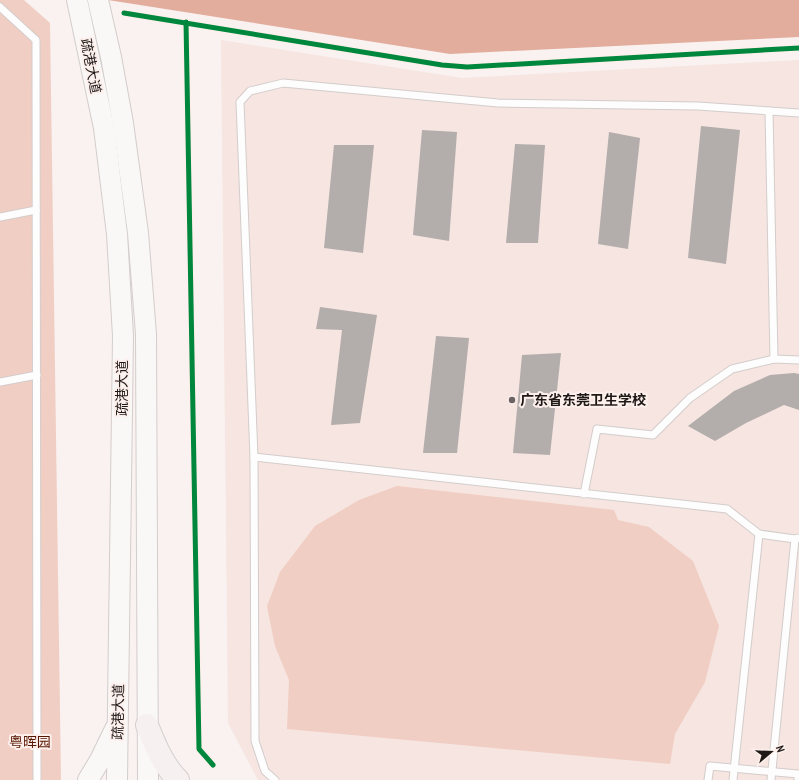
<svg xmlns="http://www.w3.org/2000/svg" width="799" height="780" viewBox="0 0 799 780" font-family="'PT Sans Narrow','Noto Sans SC',sans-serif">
<rect width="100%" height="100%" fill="#f9f2f0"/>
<path fill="#f6e5e0" d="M221,40L462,78L799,60V780H258L228,723Z"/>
<g fill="#f1cec3">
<path d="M0,0H24L50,23L61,780H0Z"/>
<path d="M397,486L614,510L618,520L649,527L693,561L719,626L705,682L675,734L670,764L287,729L289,680L275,646L267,606L280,572L315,526L359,500Z"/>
</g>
<path fill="#e2ad9d" d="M108,0H799V37L450,54Z"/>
<g fill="#b3adab">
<path d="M701,126L740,130L726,264L688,258Z"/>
<path d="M422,130L457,132L449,241L413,235Z"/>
<path d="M609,132L640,138L628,249L598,244Z"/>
<path d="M515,144L545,145L538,243H506Z"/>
<path d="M334,145H374L363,253L324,248Z"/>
<path d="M320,307L377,315L360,423L331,425L342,330L316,329Z"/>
<path d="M436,336L469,338L457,453H423Z"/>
<path d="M561,353L550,455L513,453L522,355Z"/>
<path d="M794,373L799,374V410L784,405L746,423L715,441L688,426L734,391L770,375Z"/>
</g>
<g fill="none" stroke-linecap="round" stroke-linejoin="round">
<g stroke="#d3cdcb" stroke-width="9">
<g id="service">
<path d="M0,7L36,40L37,780"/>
<path d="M769,111L774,359"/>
<path d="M0,217L36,210"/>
<path d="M0,382L37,375"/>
<path d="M254,457L727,509L759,534L795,539L799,538"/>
<path d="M584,494L597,429L653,435L690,398L732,369L774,359L799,360"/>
<path d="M275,780L265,771L255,741L254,457L240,102L250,91L283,83L498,103L698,106L799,113"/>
<path d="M708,780L710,766L798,774V780"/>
<path d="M733,780L759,534"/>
<path d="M771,780L795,539"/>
</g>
</g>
<g stroke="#d3cdcb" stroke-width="22">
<g id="secondary">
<path d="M77,0L104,128L117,234L123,336L117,780"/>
<path d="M98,0L111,57L123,123L138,233L146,334L148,780"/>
<path d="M88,780L100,760L115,729"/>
</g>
</g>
<g stroke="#d4d0cf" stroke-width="24">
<path id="primary" d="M147,725C155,745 163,765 178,780"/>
</g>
<use href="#service" stroke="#fefdfd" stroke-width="7"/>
<use href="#secondary" stroke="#faf7f7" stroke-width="20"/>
<use href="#primary" stroke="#f6f1f0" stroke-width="22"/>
<g stroke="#fdf0ec" stroke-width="8">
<g id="cycleway">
<path d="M124,13L442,65L467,67L799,48"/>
<path d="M186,22L199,749L213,765"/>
</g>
</g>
<use href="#cycleway" stroke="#00873e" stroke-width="5"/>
</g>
<circle fill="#6b6462" stroke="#fdf0ec" stroke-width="1.5" cx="512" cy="400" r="4"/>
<g text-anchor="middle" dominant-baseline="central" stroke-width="4" stroke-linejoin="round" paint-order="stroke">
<g font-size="14" fill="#1e1816" stroke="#fdf0ec">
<text transform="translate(91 66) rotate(79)">疏港大道</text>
<text transform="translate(122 388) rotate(-90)">疏港大道</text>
<text transform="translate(118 712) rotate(-89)">疏港大道</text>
</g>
<g font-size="14" font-weight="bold" fill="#1e1816" stroke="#fdf0ec" text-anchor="start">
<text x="520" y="400">广东省东莞卫生学校</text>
</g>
<g font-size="14" fill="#581802" stroke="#fdf0ec">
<text x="30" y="742">粤晖园</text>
</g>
</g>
<g transform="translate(771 752) rotate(71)" stroke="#fdf0ec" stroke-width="3" paint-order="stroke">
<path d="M0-3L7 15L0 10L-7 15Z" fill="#1e1816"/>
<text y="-6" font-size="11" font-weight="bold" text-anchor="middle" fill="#1e1816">N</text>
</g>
</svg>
